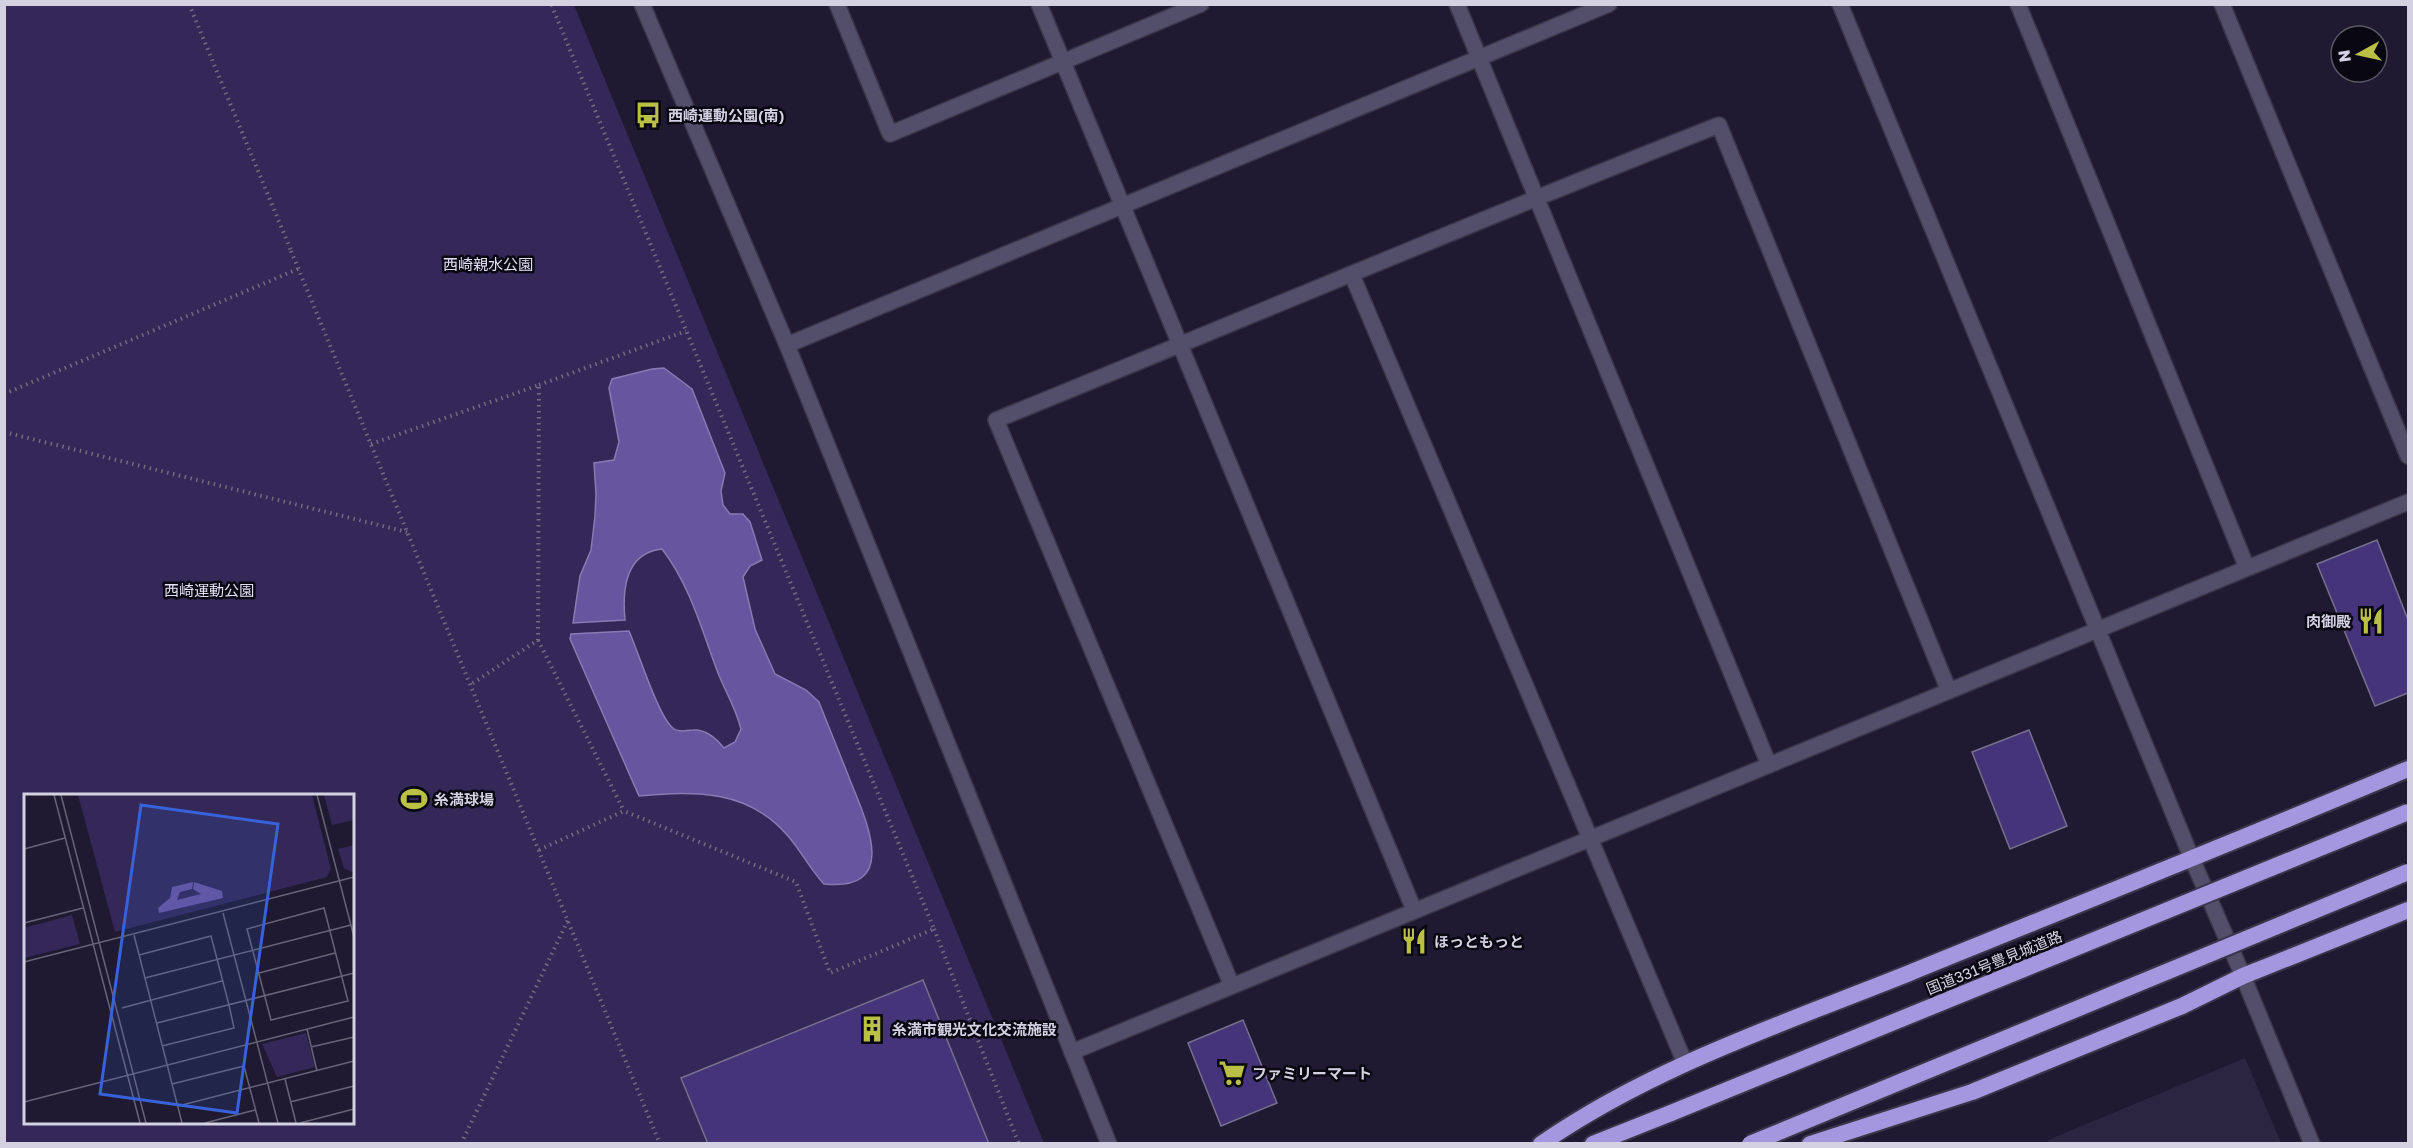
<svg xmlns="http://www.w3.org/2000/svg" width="2413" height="1148" viewBox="0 0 2413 1148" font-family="'Golos Text','Noto Sans JP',sans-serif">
<rect width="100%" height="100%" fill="#1f1a32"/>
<path fill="#2b2542" d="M2245,1058L2281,1143H2049L2048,1140Z"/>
<path fill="#332858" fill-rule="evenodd" d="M5,5H574L1044,1143L5,1144ZM26,796H352V1122H26Z"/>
<path fill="#66569f" stroke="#877bb3" stroke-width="1.5" d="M664,368L692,389L725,473L721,491L723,505L730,514H743L750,522L762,560L750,566L743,577L755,629L775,674L806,690L819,702C829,728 840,754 850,780C866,820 901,892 824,884C810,869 801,851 788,836C748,789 695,791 639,796L570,639L571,634L629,631C638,651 659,719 674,729C680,733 686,730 693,730C706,729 716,738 724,748L735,742L741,729C735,706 726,693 718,673C702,631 690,585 662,549C626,553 622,589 625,620L573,623L580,576L591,550L595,516L596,494L594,463L614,460L619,442L609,388L612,379L652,369Z"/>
<g fill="#46347a" stroke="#75718d" stroke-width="1.5">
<path d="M2377,540L2408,620V693L2375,706L2317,564Z"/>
<path d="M2029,730L2067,826L2010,849L1972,752Z"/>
<path d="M923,980L989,1144H708L681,1078Z"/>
<path d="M1243,1020L1277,1103L1221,1126L1188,1043Z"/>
</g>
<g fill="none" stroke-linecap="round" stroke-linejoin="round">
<g stroke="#3a3649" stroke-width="18">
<g id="minor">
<path d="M837,4L890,134L1201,4"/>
<path d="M1039,4L1414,910"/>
<path d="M1457,4L1769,765"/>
<path d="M1840,4L2192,859L2243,976L2312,1144"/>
<path d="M2018,4L2247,568"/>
<path d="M2222,4L2408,456"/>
<path d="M1352,275L1685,1063"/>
<path d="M787,345L1609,4"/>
<path d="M1232,986L996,420C1238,322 1477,220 1719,125L1949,691"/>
<path d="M1072,1052L2408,502"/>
</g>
</g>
<g stroke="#3a3649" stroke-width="18">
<path id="tertiary" d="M642,4L787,345L1109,1144"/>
</g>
<g stroke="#3a3649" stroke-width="20">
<g id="trunk">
<path d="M1541,1144C1652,1067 1782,1024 1907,974C2074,906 2242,839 2408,769"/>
<path d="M1593,1144L1671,1113"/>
<path d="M1810,1144L1972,1092L2182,1006L2243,976L2408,910"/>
</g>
</g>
<g stroke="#706c81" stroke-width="4" stroke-dasharray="1.5 4.5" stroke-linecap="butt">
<path d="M189,4L292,253"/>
<path d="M291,251L660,1144"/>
<path d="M539,385L686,331"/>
<path d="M4,394L298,269"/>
<path d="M4,432L407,532"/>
<path d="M371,444L539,385L538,640L470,685"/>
<path d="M538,640L624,811"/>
<path d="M539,850L624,811L796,882L830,973L934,929L551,4"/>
<path d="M934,929L1019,1144"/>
<path d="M461,1144L568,920"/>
</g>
<use href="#minor" stroke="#534f6a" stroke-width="15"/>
<use href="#tertiary" stroke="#534f6a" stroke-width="15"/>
<use href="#trunk" stroke="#a497e0" stroke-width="16"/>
<g stroke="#3a3649" stroke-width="20" stroke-linecap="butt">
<g id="trunk-bridge">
<path d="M1671,1113L2408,812"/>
<path d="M1750,1144L2408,872"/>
</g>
</g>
<use href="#trunk-bridge" stroke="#a497e0" stroke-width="16"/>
</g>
<defs>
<g id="bus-bare" transform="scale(2.07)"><path d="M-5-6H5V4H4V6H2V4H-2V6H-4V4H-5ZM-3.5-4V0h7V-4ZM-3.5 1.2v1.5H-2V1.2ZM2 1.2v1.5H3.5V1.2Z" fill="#bac045" stroke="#090711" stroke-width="2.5" paint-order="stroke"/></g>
<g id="restaurant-bare" transform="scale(2.07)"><path d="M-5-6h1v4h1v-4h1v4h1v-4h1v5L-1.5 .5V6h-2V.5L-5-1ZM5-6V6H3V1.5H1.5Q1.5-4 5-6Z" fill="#bac045" stroke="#090711" stroke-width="2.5" paint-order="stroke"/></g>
<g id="stadium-bare" transform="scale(2.07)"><path d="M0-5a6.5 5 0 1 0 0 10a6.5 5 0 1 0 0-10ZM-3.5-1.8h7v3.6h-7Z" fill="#bac045" stroke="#090711" stroke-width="2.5" paint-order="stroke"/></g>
<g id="building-bare" transform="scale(2.07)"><path d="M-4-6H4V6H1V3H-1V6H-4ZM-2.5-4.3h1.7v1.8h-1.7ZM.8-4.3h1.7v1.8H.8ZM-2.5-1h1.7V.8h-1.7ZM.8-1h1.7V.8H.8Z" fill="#bac045" stroke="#090711" stroke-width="2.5" paint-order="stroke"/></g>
<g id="supermarket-bare" transform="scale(2.07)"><path d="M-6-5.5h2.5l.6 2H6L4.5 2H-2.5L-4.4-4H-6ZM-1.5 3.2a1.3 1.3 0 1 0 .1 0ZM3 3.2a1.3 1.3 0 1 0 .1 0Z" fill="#bac045" stroke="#090711" stroke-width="2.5" paint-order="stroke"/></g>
</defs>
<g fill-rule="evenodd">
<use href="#bus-bare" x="648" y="115"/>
<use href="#restaurant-bare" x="2371" y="621"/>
<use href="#stadium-bare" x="414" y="799"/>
<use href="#restaurant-bare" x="1414" y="941"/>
<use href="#building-bare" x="872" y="1029"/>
<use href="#supermarket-bare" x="1232" y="1073"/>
</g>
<g text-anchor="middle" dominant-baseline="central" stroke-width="5" stroke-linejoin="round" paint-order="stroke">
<g font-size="15" font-weight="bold" fill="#d4d2e2" stroke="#090711" text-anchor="start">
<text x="668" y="115">西崎運動公園(南)</text>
<text x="2351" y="621" text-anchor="end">肉御殿</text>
<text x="434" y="799">糸満球場</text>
<text x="1434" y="941">ほっともっと</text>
<text x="892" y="1029">糸満市観光文化交流施設</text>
<text x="1252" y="1073">ファミリーマート</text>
</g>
<g font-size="15" fill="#e2dff4" stroke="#090711">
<text x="488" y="264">西崎親水公園</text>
<text x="209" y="590">西崎運動公園</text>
</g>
<g font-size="15" fill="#d4d2e2" stroke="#090711">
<text transform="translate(1994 962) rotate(-22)">国道331号豊見城道路</text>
</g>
</g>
<g transform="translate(24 794)">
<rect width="330" height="330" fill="#1f1a32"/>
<path d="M54,1H288L307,75L303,83L91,138ZM300,1H330V26L308,31ZM330,51V78H328L320,74L314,55ZM48,121L56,150L0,164V134ZM282,239L291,273L253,283L238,250Z" fill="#332858"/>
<path d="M169,88L168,95L156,98L153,106L177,100L169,95L170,88L198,97L199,104L135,119L134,114L146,104L148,93Z" fill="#66569f"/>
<path fill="none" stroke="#676478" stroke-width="1.5" d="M30,1L116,329M37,1L122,329M293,1L330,143M0,55L41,44M300,114L324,207L247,226L223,135ZM199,119L254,329M0,129L59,114M110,141L158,329M115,161L187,142L205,211L210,234L138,252M0,168L330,83M235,179L311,159M121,184L327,131M98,214L198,187M133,229L330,179M283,235L293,277M287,253L330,243M261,285L272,329M148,290L220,272L235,329M0,308L330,223M266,308L330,292M154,312L330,267M181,329L231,316M276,329L330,315"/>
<path fill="#3862da" fill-opacity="0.15" stroke="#3862da" stroke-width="3" d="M117,11L254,30L213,319L76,300Z"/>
<rect width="330" height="330" fill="none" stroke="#d4d2e2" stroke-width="3"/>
</g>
<rect width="2413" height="1148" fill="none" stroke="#d4d2e2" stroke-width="12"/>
<g transform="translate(2359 54) rotate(262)"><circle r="28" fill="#090711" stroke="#5a5865" stroke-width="1.5"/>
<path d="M0-4.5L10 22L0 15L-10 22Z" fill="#bac045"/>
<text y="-9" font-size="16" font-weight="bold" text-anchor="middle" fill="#d4d2e2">N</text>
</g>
</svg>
